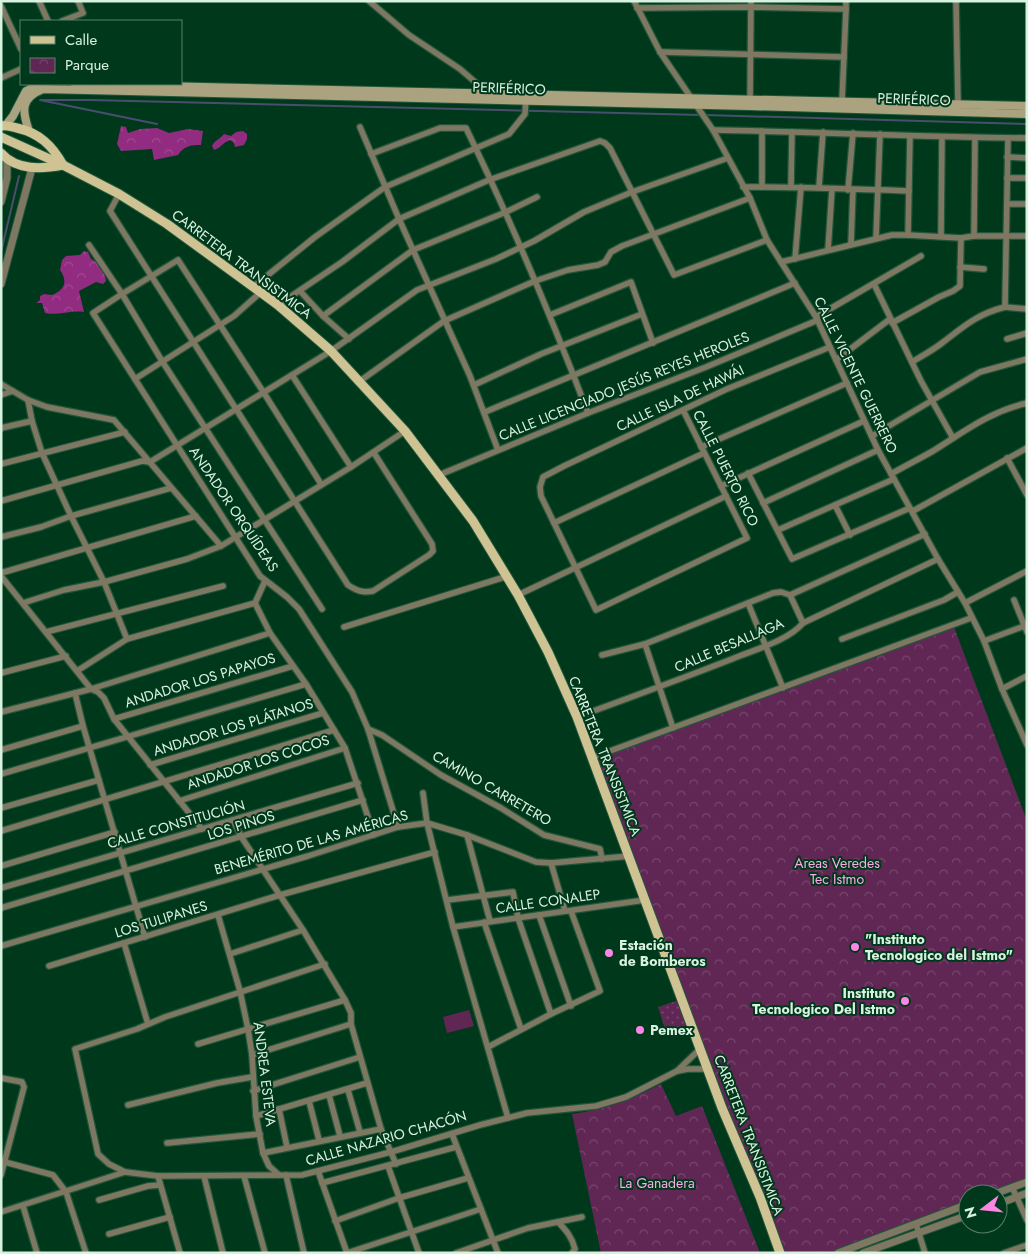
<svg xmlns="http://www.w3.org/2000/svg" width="1028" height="1254" viewBox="0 0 1028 1254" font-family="Jost,sans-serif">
<defs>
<pattern id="forest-crowns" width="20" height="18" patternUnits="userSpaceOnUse" patternTransform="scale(1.25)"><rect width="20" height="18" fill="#912c80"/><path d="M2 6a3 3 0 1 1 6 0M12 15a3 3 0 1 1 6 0" fill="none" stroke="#a04b92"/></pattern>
<pattern id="park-crowns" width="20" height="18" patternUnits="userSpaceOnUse" patternTransform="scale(1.25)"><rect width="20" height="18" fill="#602755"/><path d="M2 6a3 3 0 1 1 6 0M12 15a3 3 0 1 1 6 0" fill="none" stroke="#76476d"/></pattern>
<pattern id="garden-dots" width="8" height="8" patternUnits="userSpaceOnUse" patternTransform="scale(1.25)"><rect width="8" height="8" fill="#602755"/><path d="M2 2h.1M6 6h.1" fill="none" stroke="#76476d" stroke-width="1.8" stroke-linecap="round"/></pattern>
</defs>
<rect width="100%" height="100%" fill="#00381c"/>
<path fill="#602755" d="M469,1010L474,1026L447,1033L443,1017Z"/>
<g fill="url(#forest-crowns)">
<path d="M121,126L126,127L128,133L140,129L157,128L169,133L188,129L203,131L201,145C190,145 184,146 178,155L154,160L152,149L121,151L117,144Z"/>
<path d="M243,131L247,134V139L244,145L235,147L234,143L230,140C223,142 221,148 214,150L212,146C214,141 220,139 224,134L231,136L236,132Z"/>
<path d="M84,251L88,252L91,259C101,263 104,270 106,281L103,284L96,282L79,291L84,312C70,310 58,316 45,313L42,303H36L40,300V296L44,294L52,295C65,290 68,281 60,270L62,260L66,256L80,255Z"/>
</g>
<g fill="url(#park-crowns)">
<path d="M954,627L1027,821V1181L994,1194H968V1204L838,1253H780L591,758Z"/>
<path d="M661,1084L676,1116L702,1106L760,1253H601L572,1114C607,1109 629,1100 661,1084Z"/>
</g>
<path fill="url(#garden-dots)" d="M679,1000L687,1025L666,1032L658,1007Z"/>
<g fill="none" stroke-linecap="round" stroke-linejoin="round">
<g stroke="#494e6e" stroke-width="2">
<path d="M705,115L1027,124"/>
<path d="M157,124L40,100H90L701,115"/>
<path d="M1,252L19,176"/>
</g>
<g stroke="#22563b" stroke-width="8">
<g id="minor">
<path d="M39,1L48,21"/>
<path d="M369,1L409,35L460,69L489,94"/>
<path d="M634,1L660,52L713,130L750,198L767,240L816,317L878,450L938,559L965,603L984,641L1002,689L1027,745"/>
<path d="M846,1V9"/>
<path d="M956,1L958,104"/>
<path d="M1,6L21,49"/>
<path d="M637,8L750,7L846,9L842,101"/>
<path d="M62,21L83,13L78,1"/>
<path d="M660,52L844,57"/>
<path d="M1,78L21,69"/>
<path d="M750,103L751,1"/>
<path d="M360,127L399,219L470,376L498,450"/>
<path d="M713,130C818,132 922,137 1027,138"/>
<path d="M762,131V187"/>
<path d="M1008,138L1005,307L1027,309"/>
<path d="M371,154L440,128H466C511,221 551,316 588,413"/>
<path d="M1007,157L1027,158"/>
<path d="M1007,178H1027"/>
<path d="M791,186L792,132"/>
<path d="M743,187C799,187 854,189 909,191"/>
<path d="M819,187L823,132"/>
<path d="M848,190L853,133"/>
<path d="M119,194L110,211L348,585C357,591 363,593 373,591L429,555L433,551L432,544L374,453"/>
<path d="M1007,204H1027"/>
<path d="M908,235L910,136"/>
<path d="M941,236L942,137"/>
<path d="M974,236L975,138"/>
<path d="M876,238L880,134"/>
<path d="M851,244L853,190"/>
<path d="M89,245L122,294L162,361L322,609"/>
<path d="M828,250L832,189"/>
<path d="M795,259L801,187"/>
<path d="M781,262L892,235H908L961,238L974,236H1027"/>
<path d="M960,267L984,269"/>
<path d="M874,284L921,381L953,438"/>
<path d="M253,287L315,237L385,187L509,134L525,114L526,97"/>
<path d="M300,291L323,316L349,339"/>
<path d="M278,305L342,262L399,219L489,180L600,141L605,143L610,148L674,275L767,240"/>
<path d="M550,315L631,282L653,343"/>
<path d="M323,316L413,250L506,212L537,197"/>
<path d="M816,317L921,256"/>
<path d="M892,323L939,297L953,291L960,286L961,238"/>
<path d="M1007,339L1027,333"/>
<path d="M836,360L890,319"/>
<path d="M912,362C922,356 933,350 942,343C963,327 977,314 1005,307"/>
<path d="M292,375L351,467"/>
<path d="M135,379L234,316L261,292"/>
<path d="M360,381L444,321L535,281L568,270L598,265L605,262L611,252L622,246L750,198"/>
<path d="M1,384L28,400L47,407L114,420L221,546"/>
<path d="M474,385L541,354L642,314"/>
<path d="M1,395L13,391"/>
<path d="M28,400L32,421L42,453L71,516L104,582L127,639"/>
<path d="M683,410L747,538L596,610L541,496L540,487L543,477L564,466L727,389L830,347"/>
<path d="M485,412L795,283"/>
<path d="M1,428L32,421"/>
<path d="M872,436L980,372L1027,359"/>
<path d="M701,447L847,383"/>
<path d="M1007,458L1027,495"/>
<path d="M1,464L125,432"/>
<path d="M748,473L792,559L910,508"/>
<path d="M891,474C905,466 919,459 933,451C965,431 989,412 1027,403"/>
<path d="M439,475L588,413L706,367L818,320"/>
<path d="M321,484L264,393L178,260L122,294L93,313L260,576L287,597L299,609L352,692L368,729L398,827"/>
<path d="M721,486L864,421"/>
<path d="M1,501L142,461L150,462L331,351L417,290L496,259L534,241L584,212L632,192L728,158"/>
<path d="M763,503L878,450"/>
<path d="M835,505L850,535"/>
<path d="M913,511L1027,448"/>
<path d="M554,523L704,453"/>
<path d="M778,530L894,479"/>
<path d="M1,537L41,527L71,516L171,488"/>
<path d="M1,573L196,516"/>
<path d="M1,576L91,689L98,692L104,698L114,719L202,829"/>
<path d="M265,581L255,603L270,633L306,684L345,748L374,835"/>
<path d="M518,595L726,496"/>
<path d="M790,595L925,534"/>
<path d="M1014,600L1027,632"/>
<path d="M23,603L64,590L104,582L187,559L221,546L351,467L405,431"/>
<path d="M748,603L783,688"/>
<path d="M965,603L1027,571"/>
<path d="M344,627L508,576"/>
<path d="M46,632L223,586"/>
<path d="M842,639L944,600L958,592"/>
<path d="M984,641L1027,625"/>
<path d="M645,644L673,728"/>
<path d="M602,655L645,644L773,593L781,592L790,595L803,623"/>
<path d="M77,671L127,639L255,603"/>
<path d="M1,673L66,656"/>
<path d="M1002,689L1027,676"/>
<path d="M75,693L83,726L145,937"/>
<path d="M1,712L91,689L270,633"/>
<path d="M577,717C629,698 681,679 732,659C753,650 788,641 803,623L938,559"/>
<path d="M114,719L293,666"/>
<path d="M368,729L382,735L441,775L501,808L544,835L600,849L602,859"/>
<path d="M1,750L83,726"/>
<path d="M591,758L971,618"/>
<path d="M150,765L323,713"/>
<path d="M1,774L306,684"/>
<path d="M423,793L427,823L453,927L508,1118"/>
<path d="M179,801L345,748"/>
<path d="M1,808L99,780"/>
<path d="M233,820L242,838L303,930L345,1000L351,1013V1024L381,1129L396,1164"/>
<path d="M1,831L334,730"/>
<path d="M467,835L490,921"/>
<path d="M551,863L565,911"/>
<path d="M1,866L115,832"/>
<path d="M1,888L358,783"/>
<path d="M447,900L513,892L518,918L551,1014"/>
<path d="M1,908L363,800"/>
<path d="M218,915L240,991L248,1029L252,1055L256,1116L263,1153L269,1166L279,1175"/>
<path d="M539,915L571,1006"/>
<path d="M484,922L521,1029"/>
<path d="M453,927L645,900"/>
<path d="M124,943L148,1024"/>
<path d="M1,946L308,856L398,827L427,823L467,835L536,862L551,863L630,856"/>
<path d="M230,954L303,930"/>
<path d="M325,964L165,1017L137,1029L75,1049L98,1154L109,1164L125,1172L158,1176L302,1175L391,1152L480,1125L527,1113L596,1106L626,1097L677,1071L688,1069H708"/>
<path d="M49,966L280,895L435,852"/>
<path d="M198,1044L345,1000"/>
<path d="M488,1047L551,1014L600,991L571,911"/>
<path d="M252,1055L351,1024"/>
<path d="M677,1071L700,1049"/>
<path d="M1,1078L22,1082L24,1087L1,1175"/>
<path d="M348,1090L360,1132"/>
<path d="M253,1091L360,1057"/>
<path d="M329,1095L340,1136"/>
<path d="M309,1101L319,1140"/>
<path d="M128,1105L217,1083L252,1077"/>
<path d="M279,1109L287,1147"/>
<path d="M256,1116L367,1083"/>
<path d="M452,1134L498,1253"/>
<path d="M167,1143L260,1134"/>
<path d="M263,1153L381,1129"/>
<path d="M1,1161L53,1175L66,1192L86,1253"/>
<path d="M388,1166L419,1253"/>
<path d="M318,1171L347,1253L481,1209"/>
<path d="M286,1175L304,1253"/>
<path d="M158,1176L180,1253"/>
<path d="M204,1176L223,1253"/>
<path d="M244,1176L265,1253"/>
<path d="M322,1183L456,1147"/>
<path d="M1012,1187L1027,1220"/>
<path d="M99,1200L148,1186L160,1185"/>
<path d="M23,1206L37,1253"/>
<path d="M1,1212L125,1172"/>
<path d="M335,1221L399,1198L468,1178"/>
<path d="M558,1222C566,1230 572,1237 575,1249L572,1253"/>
<path d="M916,1224L925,1253"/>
<path d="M109,1234L170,1217"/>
<path d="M456,1253L528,1228L582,1217"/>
<path d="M1004,1253L1027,1245"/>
</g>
</g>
<g stroke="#22563b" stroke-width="9">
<g id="tertiary">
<path d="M1,202L7,178V160"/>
<path d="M1,284L32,168"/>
<path d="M994,1194L1027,1182"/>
<path d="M998,1204L1027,1193"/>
<path d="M838,1253L968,1204"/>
<path d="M863,1253L968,1215"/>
</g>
</g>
<g stroke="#22563b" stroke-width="10">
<g id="secondary">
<path d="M75,84L1027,106"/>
<path d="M6,125L13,116L26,91L41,84"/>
<path d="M29,131C22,111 20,98 43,89L750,106L1027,114"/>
</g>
</g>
<g stroke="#22563b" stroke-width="11">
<g id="primary">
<path d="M1,126C7,125 12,127 17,128C39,133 52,145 63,165C42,169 17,171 1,153"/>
<path d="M1,137L63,165L119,194L167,224L278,305L331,351L405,431L473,521L518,595L548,652L577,717L722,1108L760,1197L780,1253"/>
</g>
</g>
<use href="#minor" stroke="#7e7862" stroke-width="5.5"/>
<use href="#tertiary" stroke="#7e7862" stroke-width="7"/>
<use href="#secondary" stroke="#aba27f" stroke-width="8"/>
<use href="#primary" stroke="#cfc394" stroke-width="9"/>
</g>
<g fill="#fc86e4" stroke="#00381c" stroke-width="2">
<circle cx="855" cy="947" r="5"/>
<circle cx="609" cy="953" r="5"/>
<circle cx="905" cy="1001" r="5"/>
<circle cx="640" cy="1030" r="5"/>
</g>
<g text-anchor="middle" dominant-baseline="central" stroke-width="4" stroke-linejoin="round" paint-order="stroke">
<g font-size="14" fill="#d7f2df" stroke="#00381c">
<text transform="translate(509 88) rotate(2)">PERIFÉRICO</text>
<text transform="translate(914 99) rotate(2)">PERIFÉRICO</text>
<text transform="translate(242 264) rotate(37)">CARRETERA TRANSISTMICA</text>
<text transform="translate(856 375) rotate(64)">CALLE VICENTE GUERRERO</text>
<text transform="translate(624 386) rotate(-22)">CALLE LICENCIADO JESÚS REYES HEROLES</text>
<text transform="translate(680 398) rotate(-25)">CALLE ISLA DE HAWÁI</text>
<text transform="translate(726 468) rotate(63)">CALLE PUERTO RICO</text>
<text transform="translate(234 509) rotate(56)">ANDADOR ORQUÍDEAS</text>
<text transform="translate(729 645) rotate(-23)">CALLE BESALLAGA</text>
<text transform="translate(200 680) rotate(-17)">ANDADOR LOS PAPAYOS</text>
<text transform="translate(233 727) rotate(-17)">ANDADOR LOS PLÁTANOS</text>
<text transform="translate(605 756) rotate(68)">CARRETERA TRANSISTMICA</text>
<text transform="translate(258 762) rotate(-18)">ANDADOR LOS COCOS</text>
<text transform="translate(492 788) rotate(30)">CAMINO CARRETERO</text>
<text transform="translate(176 824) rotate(-16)">CALLE CONSTITUCIÓN</text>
<text transform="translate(241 825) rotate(-17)">LOS PINOS</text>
<text transform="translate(311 842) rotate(-16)">BENEMÉRITO DE LAS AMÉRICAS</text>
<text transform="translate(548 901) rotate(-8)">CALLE CONALEP</text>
<text transform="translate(161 919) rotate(-17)">LOS TULIPANES</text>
<text transform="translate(265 1074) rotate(83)">ANDREA ESTEVA</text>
<text transform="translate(749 1135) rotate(69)">CARRETERA TRANSISTMICA</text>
<text transform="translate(386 1138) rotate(-16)">CALLE NAZARIO CHACÓN</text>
</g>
<g font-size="14" fill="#f9ace7" stroke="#00381c">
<text x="837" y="863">Areas Veredes<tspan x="837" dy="16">Tec Istmo</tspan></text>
<text x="657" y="1183">La Ganadera</text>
</g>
<g font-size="14" font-weight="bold" fill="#d7f2df" stroke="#00381c" text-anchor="start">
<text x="865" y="939">"Instituto<tspan x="865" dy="16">Tecnologico del Istmo"</tspan></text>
<text x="619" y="945">Estación<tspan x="619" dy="16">de Bomberos</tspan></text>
<text x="895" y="993" text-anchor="end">Instituto<tspan x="895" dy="16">Tecnologico Del Istmo</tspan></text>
<text x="650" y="1030">Pemex</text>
</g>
</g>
<rect width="1028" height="1254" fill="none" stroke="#d7f2df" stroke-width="5"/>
<rect x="20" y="20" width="162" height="65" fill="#00381c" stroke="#56826a"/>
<rect x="30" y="36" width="25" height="8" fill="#cfc394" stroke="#56826a"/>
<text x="65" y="45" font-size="15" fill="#d7f2df">Calle</text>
<rect x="30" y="58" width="25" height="15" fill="url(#park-crowns)" stroke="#56826a"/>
<text x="65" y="70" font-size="15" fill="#d7f2df">Parque</text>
<g transform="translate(983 1209) rotate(254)"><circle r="24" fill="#00381c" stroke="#56826a"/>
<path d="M0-4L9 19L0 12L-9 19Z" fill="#fc86e4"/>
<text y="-8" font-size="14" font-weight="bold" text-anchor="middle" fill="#d7f2df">N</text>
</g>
</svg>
